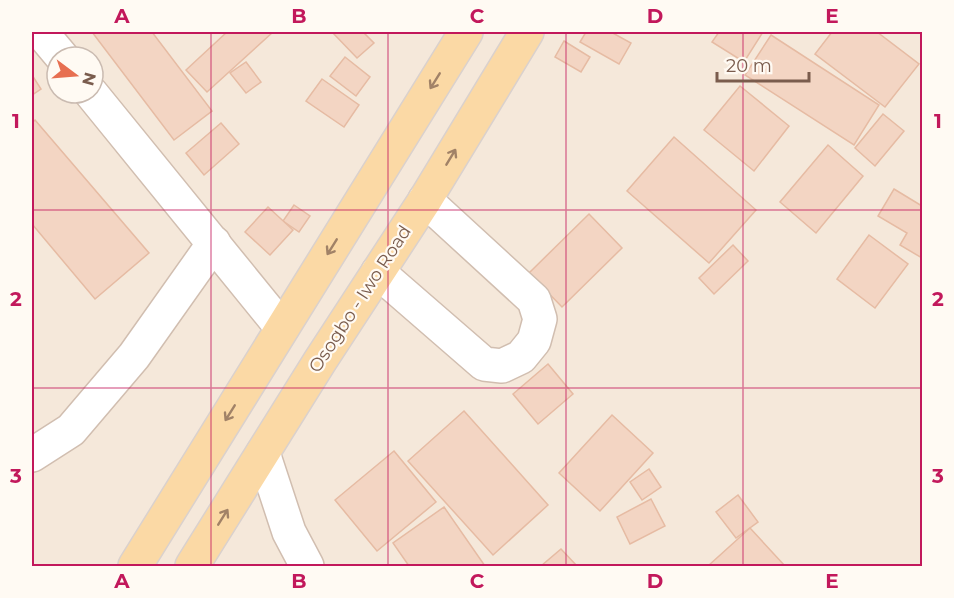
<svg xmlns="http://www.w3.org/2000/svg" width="954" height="598" viewBox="0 0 954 598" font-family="Montserrat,sans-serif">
<rect width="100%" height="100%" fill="#fdf6ec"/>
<path fill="#f5e8da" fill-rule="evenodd" d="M32,32H922V566H32ZM57,57H93V93H57Z"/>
<g fill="#f3d5c3" stroke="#e6bba3" stroke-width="1.5">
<path d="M92,32H152L212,111L174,140Z"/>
<path d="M227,32H273L207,92L186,70Z"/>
<path d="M332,32H363L374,43L357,58Z"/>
<path d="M586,32H611L631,43L619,64L580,42Z"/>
<path d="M719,32H763L744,62L712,42Z"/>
<path d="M832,32H877L919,64L885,107L815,54Z"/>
<path d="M771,35L879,105L854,145L745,75Z"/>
<path d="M564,41L590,57L581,72L555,57Z"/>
<path d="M345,57L370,77L356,96L330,76Z"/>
<path d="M246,62L261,82L246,93L230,73Z"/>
<path d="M32,75L41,89L32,95Z"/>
<path d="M322,79L359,105L344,127L306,101Z"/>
<path d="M740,86L789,126L754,171L704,130Z"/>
<path d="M883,114L904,131L875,166L855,148Z"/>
<path d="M35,120L149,253L95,299L32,224V123Z"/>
<path d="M221,123L239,144L204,175L186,153Z"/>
<path d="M674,137L756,210L709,263L627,191Z"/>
<path d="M828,145L863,176L816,233L780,202Z"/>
<path d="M894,189L922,206V258L900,245L907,233L878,216Z"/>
<path d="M294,205L310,216L299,232L283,221Z"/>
<path d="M268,207L293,230L270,255L245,232Z"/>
<path d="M589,214L622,248L562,307L529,273Z"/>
<path d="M869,235L908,264L875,308L837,279Z"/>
<path d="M733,245L748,261L714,294L699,278Z"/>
<path d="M548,364L573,394L538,424L513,394Z"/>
<path d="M464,411L548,505L493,555L408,461Z"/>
<path d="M612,415L653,453L600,511L559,473Z"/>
<path d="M394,451L436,502L377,551L335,500Z"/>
<path d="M649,469L661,487L642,500L630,482Z"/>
<path d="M738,495L758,522L736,538L716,512Z"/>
<path d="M651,499L665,526L630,544L617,517Z"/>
<path d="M444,507L485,566H409L393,543Z"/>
<path d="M750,528L785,566H708Z"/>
<path d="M561,549L577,566H541Z"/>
</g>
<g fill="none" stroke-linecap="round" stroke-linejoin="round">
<g stroke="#d1beb0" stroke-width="36">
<g id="minor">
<path d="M41,32L62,57"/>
<path d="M91,93L282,328"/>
<path d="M378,272L484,364L502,366L521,357L534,341L540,319L534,300L425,200"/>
<path d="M263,453L289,532L307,566"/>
<path d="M32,455L71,430L134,356L214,243"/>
</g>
</g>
<g stroke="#dad1cd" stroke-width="36">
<g id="major">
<path d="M135,566L466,32"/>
<path d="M192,566L320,361L425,200L527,32"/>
</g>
</g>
<use href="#minor" stroke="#fff" stroke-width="33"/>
<use href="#major" stroke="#fbd9a5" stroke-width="33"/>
</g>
<defs><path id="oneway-shaft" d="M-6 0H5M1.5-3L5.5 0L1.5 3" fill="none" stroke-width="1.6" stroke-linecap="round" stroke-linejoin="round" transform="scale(1.5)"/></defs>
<g stroke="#a18267">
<use href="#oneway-shaft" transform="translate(435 81) rotate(122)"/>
<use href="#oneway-shaft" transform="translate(451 157) rotate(-59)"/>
<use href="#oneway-shaft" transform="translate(332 247) rotate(122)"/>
<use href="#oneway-shaft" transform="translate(230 413) rotate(122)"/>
<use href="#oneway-shaft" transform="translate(223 517) rotate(-58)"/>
</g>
<path fill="none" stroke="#c2185b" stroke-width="1.5" stroke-opacity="0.55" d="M211,32V566M388,32V566M566,32V566M743,32V566M32,210H922M32,388H922"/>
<g text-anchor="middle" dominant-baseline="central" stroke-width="4.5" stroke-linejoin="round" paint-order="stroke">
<g font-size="18" fill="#7a5c4d" stroke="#fffaf3">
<text transform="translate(360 299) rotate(-57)">Osogbo - Iwo Road</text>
</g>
</g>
<rect width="954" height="598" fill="none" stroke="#fffaf3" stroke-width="66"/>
<g transform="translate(75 75) rotate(106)"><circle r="28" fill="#fffaf3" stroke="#cabbb1" stroke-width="1.5"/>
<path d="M0-4.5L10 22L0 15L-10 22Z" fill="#e76f51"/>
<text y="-9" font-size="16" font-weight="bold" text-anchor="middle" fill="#7a5c4d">N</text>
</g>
<path d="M717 72v9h92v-9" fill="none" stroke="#7a5c4d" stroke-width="3"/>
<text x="726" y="72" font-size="18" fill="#7a5c4d" stroke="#fffaf3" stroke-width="4.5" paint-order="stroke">20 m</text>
<rect x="33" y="33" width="888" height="532" fill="none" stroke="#c2185b" stroke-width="2"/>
<g font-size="20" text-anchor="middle" font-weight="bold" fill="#c2185b">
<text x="122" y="23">A</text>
<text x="299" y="23">B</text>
<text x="477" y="23">C</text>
<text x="655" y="23">D</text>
<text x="832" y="23">E</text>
<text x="16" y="128">1</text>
<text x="938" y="128">1</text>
<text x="16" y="306">2</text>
<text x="938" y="306">2</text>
<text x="16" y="483">3</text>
<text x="938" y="483">3</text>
<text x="122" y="588">A</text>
<text x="299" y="588">B</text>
<text x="477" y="588">C</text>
<text x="655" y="588">D</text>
<text x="832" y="588">E</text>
</g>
</svg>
